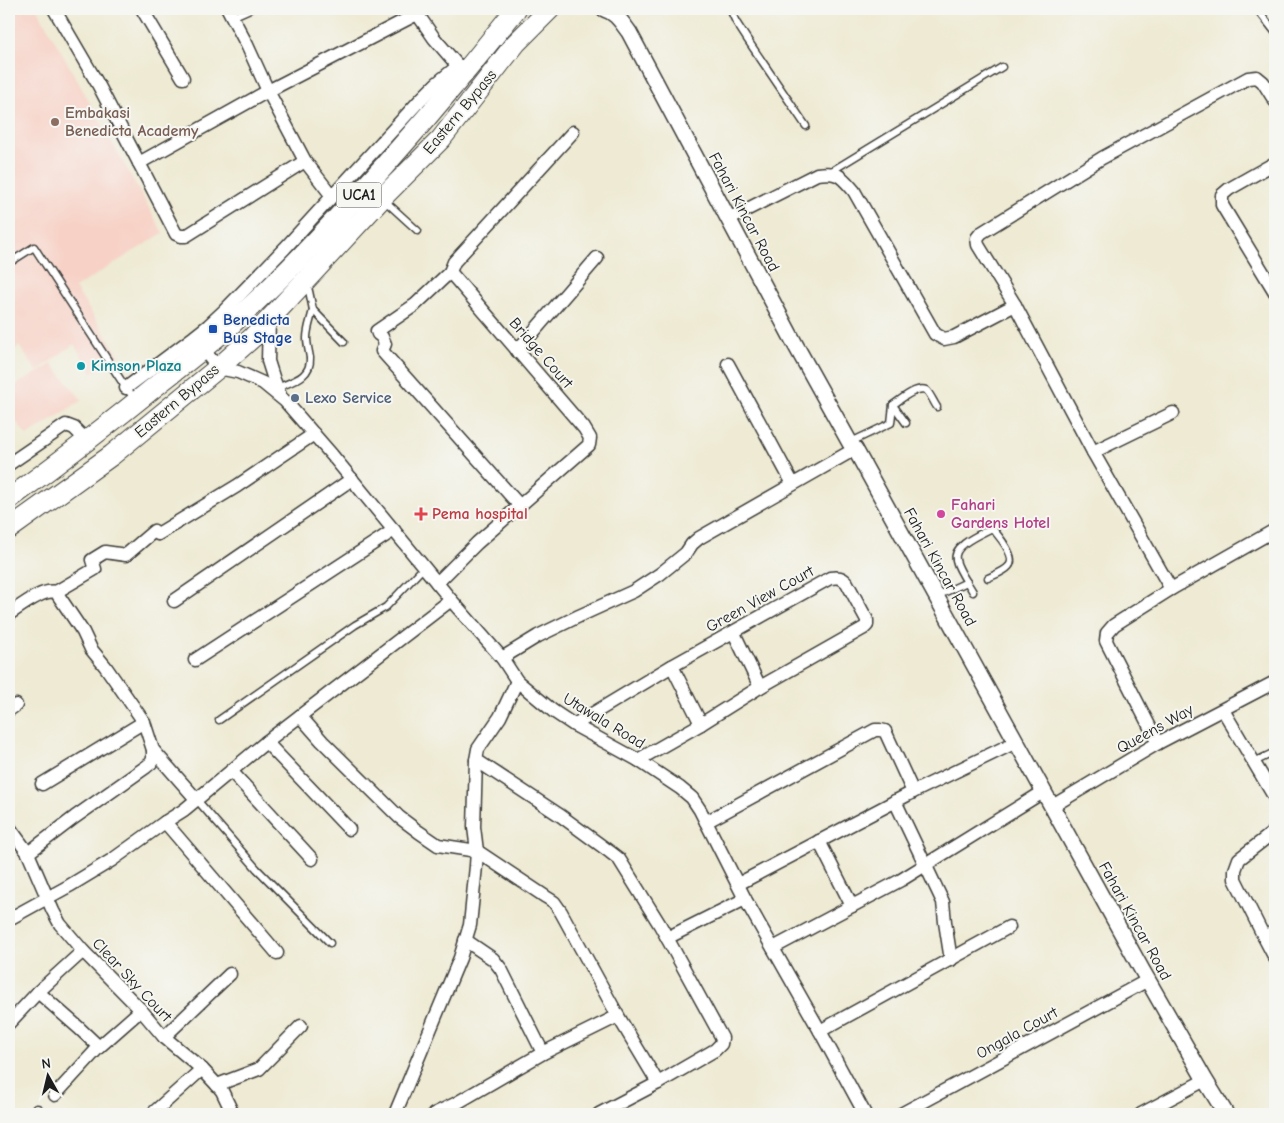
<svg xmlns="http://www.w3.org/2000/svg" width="1284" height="1123" viewBox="0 0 1284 1123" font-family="'Comic Neue',sans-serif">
<rect width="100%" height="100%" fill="#f6f6f2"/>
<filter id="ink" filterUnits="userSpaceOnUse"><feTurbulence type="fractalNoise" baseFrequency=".02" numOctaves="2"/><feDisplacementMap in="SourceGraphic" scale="10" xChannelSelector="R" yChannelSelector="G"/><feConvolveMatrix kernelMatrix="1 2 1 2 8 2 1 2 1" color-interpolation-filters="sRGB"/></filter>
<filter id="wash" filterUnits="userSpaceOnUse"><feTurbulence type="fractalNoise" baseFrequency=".0096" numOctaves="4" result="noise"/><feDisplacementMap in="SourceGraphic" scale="20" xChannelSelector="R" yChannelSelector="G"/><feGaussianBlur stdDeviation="1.12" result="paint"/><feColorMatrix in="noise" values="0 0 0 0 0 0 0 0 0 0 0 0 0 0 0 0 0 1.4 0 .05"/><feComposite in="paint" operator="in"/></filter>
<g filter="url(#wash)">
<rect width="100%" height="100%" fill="#eeead3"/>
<g fill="#f7d1c6">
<path d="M11,9H37L163,233L75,288L119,355L92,373L74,344L37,371L19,346L9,353V10Z"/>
<path d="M52,364L82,400L27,436L9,412V389Z"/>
</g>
</g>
<g filter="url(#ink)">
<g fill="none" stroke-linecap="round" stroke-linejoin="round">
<g stroke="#3c3b37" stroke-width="9">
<g id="service">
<path d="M730,9L736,22L747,39L806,126"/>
<path d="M1257,9L1275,32"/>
<path d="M232,17L250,9"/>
<path d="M830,172L1002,67"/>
<path d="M384,200L418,231"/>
<path d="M9,263L34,247L126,388L136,400"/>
<path d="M306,285L309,291L313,310L344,342"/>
<path d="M277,388C292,381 311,378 310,358C309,351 307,345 307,338C307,329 311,319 313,310"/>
<path d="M893,405L906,423"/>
<path d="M851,442L891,423L893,405C900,400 916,386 926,390C930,393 934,403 937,407"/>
<path d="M973,592C968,583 958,570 956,560C952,545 981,534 992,528C998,535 1017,557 1009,566C1004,572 994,575 988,578"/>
<path d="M937,596L967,582"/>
<path d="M219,720L355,625L386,607L424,567"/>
<path d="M1254,762L1275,752"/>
<path d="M197,800L257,869L330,943"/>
</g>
</g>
<g stroke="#3c3b37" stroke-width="15">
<g id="minor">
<path d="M54,9L99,86L176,234L181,236H186L305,161"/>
<path d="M142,9L183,78"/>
<path d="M228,9L247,45L268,91L305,161L332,196"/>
<path d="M414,9L434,38L458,66"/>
<path d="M139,163L268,91L417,14"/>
<path d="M1275,163L1229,189L1222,195V205L1275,292"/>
<path d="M728,219L817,174C839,171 841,176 854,191L935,334L944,339L954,337L1015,305"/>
<path d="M450,272L415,305L377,331L378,334L382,337L385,344L382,351L520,506"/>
<path d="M269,319L268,361L274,380L280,395"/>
<path d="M203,349L218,368L238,372L263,383L285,401L332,455L451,600L502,658L517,681L553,711L574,725L638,760L680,788L692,798L700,810L745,899L820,1031L865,1114"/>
<path d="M517,351L597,258"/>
<path d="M728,364L793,484"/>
<path d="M126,388L194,337L208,326L224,311L285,248L421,99L436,84L458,66H470"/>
<path d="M1093,452L1173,413"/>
<path d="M9,464L66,425L74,428L87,441"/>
<path d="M437,583L477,543L589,445L590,438L584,428L450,272L454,262L573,132"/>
<path d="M1171,589L1093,452L1015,305L978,245L977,238L981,233L1102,158L1248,78L1257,77L1263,82L1275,101"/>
<path d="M56,592L95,569L92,560L105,552L126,555L154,531L158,534L237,486L314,434"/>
<path d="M174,601L352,479"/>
<path d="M9,614C20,607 43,588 56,592L83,632L91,649L105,666L144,722L153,750V759L151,763L146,767L75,817L28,853"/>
<path d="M734,633L760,687"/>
<path d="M502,658L538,636L579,616L634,591L660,574L686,553L692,544L699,538L855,449"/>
<path d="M195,660L394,530"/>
<path d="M672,666L701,724"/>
<path d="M9,710L16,705"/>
<path d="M1223,710L1275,798"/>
<path d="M300,716L322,741L399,817L419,832L438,845L477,851L546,897L554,902L561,912L618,1016L658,1083"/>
<path d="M574,725L672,666L830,578C838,577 842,577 847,583L867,620V625L864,628L760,687L701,724L638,760"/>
<path d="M266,742L349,829"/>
<path d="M1158,743L1106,641L1107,633L1114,625L1171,589L1275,530"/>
<path d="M153,750L197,800"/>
<path d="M476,760L561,816L610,852L619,859L660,925L722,1038L721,1044L715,1050L658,1083L599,1114"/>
<path d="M231,771L312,859"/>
<path d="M42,784L144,722"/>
<path d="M895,801L943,902L945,922L951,960"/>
<path d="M1051,807L1158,743L1275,682"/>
<path d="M165,822L277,953"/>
<path d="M706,822L875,730H880L885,731L913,792"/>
<path d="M9,827L28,853L53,911L60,924L83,951L141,1010L164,1037L202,1069L217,1085L222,1091L233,1114"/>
<path d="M1275,831L1239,859L1235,870V879L1264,937L1275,958"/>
<path d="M819,841L852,906"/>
<path d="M738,884L913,792L1016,742"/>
<path d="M9,919L69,886L112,860L165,822L184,810L266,742L451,600"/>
<path d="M1264,937L1275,931"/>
<path d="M667,938L745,899"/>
<path d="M465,940L493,959L501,969L543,1053"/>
<path d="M773,948L901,880L1043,792"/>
<path d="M38,992L79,1028L99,1047"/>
<path d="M9,1023L38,992L83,951"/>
<path d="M820,1031L1009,927"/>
<path d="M164,1037L230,974"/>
<path d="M217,1085L259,1069L301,1026"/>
<path d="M55,1095L99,1047L141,1010"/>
<path d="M34,1114L37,1111"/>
<path d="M152,1114L202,1069"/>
<path d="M395,1114L460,958L470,925L476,866L477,851L474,827L476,760L478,749L500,717L517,681"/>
<path d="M434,1114L455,1104L543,1053L618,1016"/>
<path d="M901,1114L1148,980"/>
<path d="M1141,1114L1205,1080"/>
</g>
</g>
<g stroke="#3c3b37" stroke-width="18">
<path id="tertiary" d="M604,9C616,12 622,23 629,32L796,346L850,443L855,449L1142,970L1205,1080L1226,1114"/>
</g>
<g stroke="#3c3b37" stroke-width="22">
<g id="primary">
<path d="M9,499C61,461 112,422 162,381C188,361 214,341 238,318C274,286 307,251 339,216C401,149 460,80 516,9"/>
<path d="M9,529L112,455L218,368L252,338L382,198L441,139L516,43L550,9"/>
</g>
</g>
<use href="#service" stroke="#fff" stroke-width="6"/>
<use href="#minor" stroke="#fff" stroke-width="12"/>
<use href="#tertiary" stroke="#fff" stroke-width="15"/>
<use href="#primary" stroke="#fff" stroke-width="20"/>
</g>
</g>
<circle fill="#8d6e63" stroke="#f6f6f2" stroke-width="2" cx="55" cy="122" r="5"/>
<rect fill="#1a4fb4" stroke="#f6f6f2" stroke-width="2" x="208" y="324" width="10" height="10" rx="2.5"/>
<circle fill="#0f9aa8" stroke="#f6f6f2" stroke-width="2" cx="81" cy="366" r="5"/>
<circle fill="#5c6f8a" stroke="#f6f6f2" stroke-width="2" cx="295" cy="398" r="5"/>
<path fill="#e0444e" stroke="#f6f6f2" stroke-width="2" d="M418.5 506.5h5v5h5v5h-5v5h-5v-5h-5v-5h5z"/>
<circle fill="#d1479c" stroke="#f6f6f2" stroke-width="2" cx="941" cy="514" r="5"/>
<g text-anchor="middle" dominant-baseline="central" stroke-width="4" stroke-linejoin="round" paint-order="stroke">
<rect fill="#f6f6f2" stroke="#5d5d5c" stroke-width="1" x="336.5" y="182.5" width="45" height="25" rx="4"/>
<g font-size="15" font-weight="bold" fill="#1c1c1c">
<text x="359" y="195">UCA1</text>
</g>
<g font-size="16" fill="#1c1c1c" stroke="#f6f6f2">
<text transform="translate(460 112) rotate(-50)">Eastern Bypass</text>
<text transform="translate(744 212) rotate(62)">Fahari Kincar Road</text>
<text transform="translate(541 353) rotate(49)">Bridge Court</text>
<text transform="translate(177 401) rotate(-40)">Eastern Bypass</text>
<text transform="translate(940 567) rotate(61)">Fahari Kincar Road</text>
<text transform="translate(760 599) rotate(-29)">Green View Court</text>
<text transform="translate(604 721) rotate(31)">Utawala Road</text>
<text transform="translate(1155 729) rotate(-29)">Queens Way</text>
<text transform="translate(1135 921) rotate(61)">Fahari Kincar Road</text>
<text transform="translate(132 980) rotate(47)">Clear Sky Court</text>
<text transform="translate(1017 1033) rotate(-29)">Ongala Court</text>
</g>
<g font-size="16" font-weight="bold" fill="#785e54" stroke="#f6f6f2" text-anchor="start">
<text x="65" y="113">Embakasi<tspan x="65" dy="18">Benedicta Academy</tspan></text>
</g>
<g font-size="16" font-weight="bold" fill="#164399" stroke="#f6f6f2" text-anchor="start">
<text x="223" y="320">Benedicta<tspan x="223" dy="18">Bus Stage</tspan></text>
</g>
<g font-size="16" font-weight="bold" fill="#0d838f" stroke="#f6f6f2" text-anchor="start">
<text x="91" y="366">Kimson Plaza</text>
</g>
<g font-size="16" font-weight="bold" fill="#4e5e75" stroke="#f6f6f2" text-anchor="start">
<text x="305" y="398">Lexo Service</text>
</g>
<g font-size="16" font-weight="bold" fill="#b23c85" stroke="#f6f6f2" text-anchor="start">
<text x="951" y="505">Fahari<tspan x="951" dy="18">Gardens Hotel</tspan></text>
</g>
<g font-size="16" font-weight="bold" fill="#be3a42" stroke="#f6f6f2" text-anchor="start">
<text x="432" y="514">Pema hospital</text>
</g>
</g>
<rect width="1284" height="1123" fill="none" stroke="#f6f6f2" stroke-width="30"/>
<g transform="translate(48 1076) rotate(352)" stroke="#f6f6f2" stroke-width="4" paint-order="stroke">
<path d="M0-4L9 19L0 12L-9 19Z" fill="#1c1c1c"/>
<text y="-8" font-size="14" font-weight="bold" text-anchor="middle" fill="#1c1c1c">N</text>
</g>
</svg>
